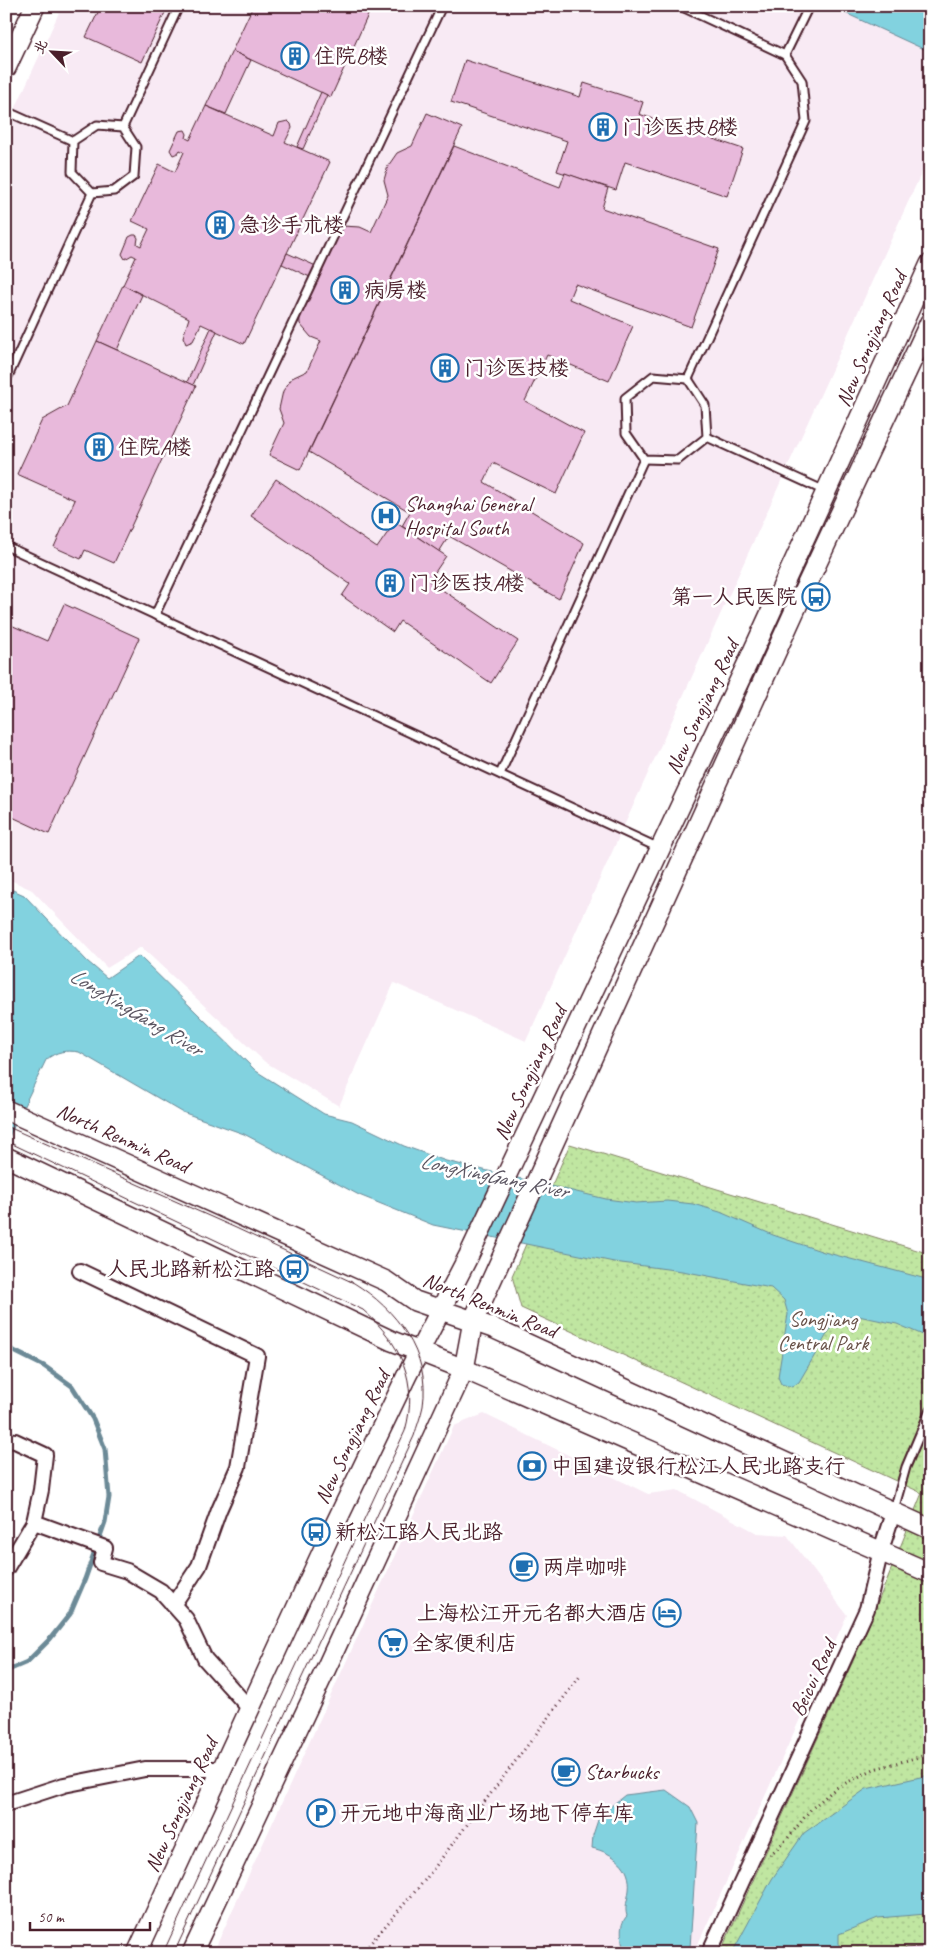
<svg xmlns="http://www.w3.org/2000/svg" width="936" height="1959" viewBox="0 0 936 1959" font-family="Caveat,'LXGW WenKai TC',sans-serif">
<defs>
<pattern id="park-dots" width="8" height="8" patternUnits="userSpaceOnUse" patternTransform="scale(1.25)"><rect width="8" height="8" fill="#c0e6a1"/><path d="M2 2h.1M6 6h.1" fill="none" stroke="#a6c58b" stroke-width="1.8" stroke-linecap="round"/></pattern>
</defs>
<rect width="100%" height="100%" fill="#fff"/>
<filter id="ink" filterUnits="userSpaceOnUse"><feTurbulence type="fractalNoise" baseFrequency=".02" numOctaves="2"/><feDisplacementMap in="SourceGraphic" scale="10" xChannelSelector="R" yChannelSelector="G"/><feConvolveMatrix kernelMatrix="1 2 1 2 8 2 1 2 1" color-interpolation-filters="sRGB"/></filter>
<g filter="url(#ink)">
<g fill="#f8eaf4">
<path d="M62,6H930V154L526,1041L394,983L339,1106L265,1062L141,947L107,968L32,890L6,878V129Z"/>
<path d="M484,1414L648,1494L677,1490L757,1533L787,1535L847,1615L694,1953H213L454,1426Z"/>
</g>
<path fill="url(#park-dots)" stroke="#858266" d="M570,1144L930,1254V1953H720L863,1639L922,1493L521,1308L512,1276Z"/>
<g fill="#82d2df" stroke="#6c8a97">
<path d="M830,6H930V52Z"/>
<path d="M6,887L24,895L87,961L107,978L139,956L256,1071L324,1114L352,1121L404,1146L446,1161L606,1199L636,1203L667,1201L693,1204L720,1212L773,1235L824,1252L930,1280V1338L897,1324L858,1316L836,1319L799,1382L792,1387L781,1384L778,1377L788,1314L784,1300L771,1288L682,1271L614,1262L433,1225L359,1195L244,1134L182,1112L79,1052C66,1050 56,1051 46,1060L6,1143Z"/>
<path d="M925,1776H930V1917L926,1914L878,1918L839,1934V1953H732L772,1879L804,1833L866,1789Z"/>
<path d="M666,1790L690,1807L698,1823L690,1948L688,1953H623C623,1939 617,1927 627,1916C624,1907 628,1900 629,1890C632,1866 613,1853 592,1848L593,1835L598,1820L605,1811L625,1795Z"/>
</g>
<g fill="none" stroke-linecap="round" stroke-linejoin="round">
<path stroke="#6c8a97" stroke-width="5" d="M6,1347L44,1366L72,1386L93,1419L105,1449L109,1497L105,1522L85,1579L70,1614L50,1639L27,1662L6,1671"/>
</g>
<g fill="#e8b9db" stroke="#4a1f2b">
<path d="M101,6H168L142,62L86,37Z"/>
<path d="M253,6H372L331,97L232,51Z"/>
<path d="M232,51L251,60L226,114L206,106Z"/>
<path d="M465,60L580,97L584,83L643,102L639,114L743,149L727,196L625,162L616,190L557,171L567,141L451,102Z"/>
<path d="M321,92L327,95L303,149L297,147Z"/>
<path d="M206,106L274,136L279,123L288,121L291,124L292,128L285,142L330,162L244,344L201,324L193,341L186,344L183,337L189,318L123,285L136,257L132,255L125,259L122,254L129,237L133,235H136L138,238L137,244L141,246L149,229L132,221L159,164L175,172L184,152L180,150L178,153L173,155L170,150L179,131L185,130L187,134L186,138L190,140Z"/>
<path d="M427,113L462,128L300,470L269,455L284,423L279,409L283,391L292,378L307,371L321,341L311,337L300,324L299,303L328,240L342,226L360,227L371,232L388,195L384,180L388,166L397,153L412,146Z"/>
<path d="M454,146L560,187L565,173L608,188L602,208L719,249L691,327L575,284L569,299L633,326L609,381L547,355L525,401L584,433L556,494L493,463L484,482L584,543L559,599L449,536L439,552L402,526L410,512L309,452Z"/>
<path d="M287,253L316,266L310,277L282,264Z"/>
<path d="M123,285L142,295L117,350L97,341Z"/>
<path d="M211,328L217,331L193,385L187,382Z"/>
<path d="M97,341L196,386L114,563L85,550L81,559L54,547L75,500L17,474L42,420L67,406Z"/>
<path d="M276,479L377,548L395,522L446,556L429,581L518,641L491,683L400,621L393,632L342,596L350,584L251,516Z"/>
<path d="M64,604L139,638L49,834L6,814V635L11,625L47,641Z"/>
<path d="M930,1946V1953H898L906,1948Z"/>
</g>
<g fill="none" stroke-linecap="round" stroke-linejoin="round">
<g stroke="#4a1f2b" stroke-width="11">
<g id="service">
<path d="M680,6L785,55L802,81L806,121L688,379"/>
<path d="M785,55L809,6"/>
<path d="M6,111L73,141"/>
<path d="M97,125L123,127L136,147L134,176L114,191L92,193L72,172L73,141Z"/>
<path d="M123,127L179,6"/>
<path d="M653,376L688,379L705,405L707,437L678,460L644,459L626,433L625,398Z"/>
<path d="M6,381L92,193"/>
<path d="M707,437L825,491"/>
<path d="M6,546L659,848"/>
<path d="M155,615L442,6"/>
<path d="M500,774L644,459"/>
<path d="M894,1510L906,1467L930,1410"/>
</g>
</g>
<g stroke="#4a1f2b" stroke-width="18">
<g id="minor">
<path d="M80,1271L257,1356L238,1467L219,1510L199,1566L173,1605"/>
<path d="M6,1440L15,1441L45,1455L41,1490L34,1522L105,1548L101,1563L127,1571L161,1591L186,1619L205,1659L250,1709"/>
<path d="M6,1569L34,1522"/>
<path d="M6,1804L64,1785L145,1769H223"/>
<path d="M709,1953L867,1609L881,1550L893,1513"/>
</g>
</g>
<g stroke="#4a1f2b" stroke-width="22">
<g id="secondary">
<path d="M6,68L35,6"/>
<path d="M6,1110L386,1281L415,1301L493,1328L930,1529"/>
<path d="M6,1157L392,1341L464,1369L930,1573"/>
<path d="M137,1953L329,1537L407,1375L469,1255L749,660L930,264"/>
<path d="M192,1953L324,1673L464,1369L473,1321L801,597L930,322"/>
</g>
</g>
<g stroke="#4a1f2b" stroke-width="3" stroke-dasharray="1 4" stroke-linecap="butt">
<path d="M770,1855L788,1838L811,1809L836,1788L874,1769L930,1754"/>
<path d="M362,1953L425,1880L581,1675"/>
</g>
<use href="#service" stroke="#fff" stroke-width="7"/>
<use href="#minor" stroke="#fff" stroke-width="14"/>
<use href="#secondary" stroke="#fff" stroke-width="19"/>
<g stroke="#4a1f2b" stroke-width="1">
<path d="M6,1126L236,1228L354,1283C396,1309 431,1354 423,1406C421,1416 417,1426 414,1436L174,1953"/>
<path d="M6,1141L363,1310C401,1343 419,1382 405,1431L163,1953"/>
</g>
</g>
</g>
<defs>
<g id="building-ring" transform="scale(1.4375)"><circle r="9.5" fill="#fff" stroke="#1f6fb2" stroke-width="1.5"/><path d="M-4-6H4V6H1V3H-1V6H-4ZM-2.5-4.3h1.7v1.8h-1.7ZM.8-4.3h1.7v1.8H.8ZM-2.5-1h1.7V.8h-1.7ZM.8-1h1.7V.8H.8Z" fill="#1f6fb2"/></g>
<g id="hospital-ring" transform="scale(1.4375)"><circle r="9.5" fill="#fff" stroke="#1f6fb2" stroke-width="1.5"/><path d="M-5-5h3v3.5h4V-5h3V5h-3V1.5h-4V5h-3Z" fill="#1f6fb2"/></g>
<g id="bus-ring" transform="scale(1.4375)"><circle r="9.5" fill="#fff" stroke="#1f6fb2" stroke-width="1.5"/><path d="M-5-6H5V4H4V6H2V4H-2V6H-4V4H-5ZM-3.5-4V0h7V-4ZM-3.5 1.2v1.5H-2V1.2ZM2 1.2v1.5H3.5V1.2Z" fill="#1f6fb2"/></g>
<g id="bank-ring" transform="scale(1.4375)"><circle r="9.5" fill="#fff" stroke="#1f6fb2" stroke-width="1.5"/><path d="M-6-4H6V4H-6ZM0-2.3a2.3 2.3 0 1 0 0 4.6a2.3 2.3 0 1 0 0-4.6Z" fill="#1f6fb2"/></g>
<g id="cafe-ring" transform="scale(1.4375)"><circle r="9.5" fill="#fff" stroke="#1f6fb2" stroke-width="1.5"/><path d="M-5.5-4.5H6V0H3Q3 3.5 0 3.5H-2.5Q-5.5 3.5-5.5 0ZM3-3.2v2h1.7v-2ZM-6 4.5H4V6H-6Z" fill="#1f6fb2"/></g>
<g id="hotel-ring" transform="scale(1.4375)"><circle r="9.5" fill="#fff" stroke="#1f6fb2" stroke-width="1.5"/><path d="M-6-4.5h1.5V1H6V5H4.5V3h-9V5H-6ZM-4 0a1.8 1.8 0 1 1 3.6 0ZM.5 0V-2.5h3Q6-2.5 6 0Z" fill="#1f6fb2"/></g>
<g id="supermarket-ring" transform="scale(1.4375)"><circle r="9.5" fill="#fff" stroke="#1f6fb2" stroke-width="1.5"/><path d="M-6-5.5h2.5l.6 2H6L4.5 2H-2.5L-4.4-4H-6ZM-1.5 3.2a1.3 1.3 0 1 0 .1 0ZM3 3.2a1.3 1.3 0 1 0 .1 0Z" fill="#1f6fb2"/></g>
<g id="parking-ring" transform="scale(1.4375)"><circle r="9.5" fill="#fff" stroke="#1f6fb2" stroke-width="1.5"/><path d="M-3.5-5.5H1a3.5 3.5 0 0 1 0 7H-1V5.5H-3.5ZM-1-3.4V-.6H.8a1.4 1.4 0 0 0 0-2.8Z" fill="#1f6fb2"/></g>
</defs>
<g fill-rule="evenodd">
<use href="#building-ring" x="295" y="56"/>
<use href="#building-ring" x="603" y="127"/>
<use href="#building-ring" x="220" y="225"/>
<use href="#building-ring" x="345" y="290"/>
<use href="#building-ring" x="445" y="368"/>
<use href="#building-ring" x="99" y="447"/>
<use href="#hospital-ring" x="386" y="516"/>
<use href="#building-ring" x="390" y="583"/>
<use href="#bus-ring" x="816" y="597"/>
<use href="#bus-ring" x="294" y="1269"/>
<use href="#bank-ring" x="532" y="1466"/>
<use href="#bus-ring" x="316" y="1532"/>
<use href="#cafe-ring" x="524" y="1567"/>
<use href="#hotel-ring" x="667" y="1613"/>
<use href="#supermarket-ring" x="393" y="1643"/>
<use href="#cafe-ring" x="566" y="1772"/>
<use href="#parking-ring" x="321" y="1813"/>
</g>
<g text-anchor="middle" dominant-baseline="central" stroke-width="5" stroke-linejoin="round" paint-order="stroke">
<g font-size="21" fill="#4a1f2b" stroke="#fff" text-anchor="start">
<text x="314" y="56">住院B楼</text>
<text x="622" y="127">门诊医技B楼</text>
<text x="239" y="225">急诊手术楼</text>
<text x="364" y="290">病房楼</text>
<text x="464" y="368">门诊医技楼</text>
<text x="118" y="447">住院A楼</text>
<text x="405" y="504">Shanghai General<tspan x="405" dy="24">Hospital South</tspan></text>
<text x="409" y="583">门诊医技A楼</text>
<text x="797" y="597" text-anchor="end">第一人民医院</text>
<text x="275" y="1269" text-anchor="end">人民北路新松江路</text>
<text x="551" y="1466">中国建设银行松江人民北路支行</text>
<text x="335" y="1532">新松江路人民北路</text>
<text x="543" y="1567">两岸咖啡</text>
<text x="648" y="1613" text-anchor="end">上海松江开元名都大酒店</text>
<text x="412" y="1643">全家便利店</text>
<text x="585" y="1772">Starbucks</text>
<text x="340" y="1813">开元地中海商业广场地下停车库</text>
</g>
<g font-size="21" fill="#4a1f2b" stroke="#fff">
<text transform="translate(871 339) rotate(-66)">New Songjiang Road</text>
<text transform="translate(702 707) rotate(-65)">New Songjiang Road</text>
<text transform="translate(530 1073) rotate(-65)">New Songjiang Road</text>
<text transform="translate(123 1138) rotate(24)">North Renmin Road</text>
<text transform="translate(490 1305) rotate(22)">North Renmin Road</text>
<text transform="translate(352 1437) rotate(-64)">New Songjiang Road</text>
<text transform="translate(813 1678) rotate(-65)">Beicui Road</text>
<text transform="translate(181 1805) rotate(-65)">New Songjiang Road</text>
</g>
<g font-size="21" fill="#685148" stroke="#fff">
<text x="823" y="1319">Songjiang<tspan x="823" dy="24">Central Park</tspan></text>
</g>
<g font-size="22" font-style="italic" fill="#5b5561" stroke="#fff">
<text transform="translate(136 1012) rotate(31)">LongXingGang River</text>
<text transform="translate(494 1176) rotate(12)">LongXingGang River</text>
</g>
</g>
<rect width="936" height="1959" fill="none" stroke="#fff" stroke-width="25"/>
<rect x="12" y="12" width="911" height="1934" fill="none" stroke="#4a1f2b" stroke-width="2" filter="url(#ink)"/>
<g transform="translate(52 52) rotate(295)" stroke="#ffffff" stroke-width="4" paint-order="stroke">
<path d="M0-4L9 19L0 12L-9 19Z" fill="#4a1f2b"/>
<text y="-8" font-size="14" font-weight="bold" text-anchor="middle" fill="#4a1f2b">北</text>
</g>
<path d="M30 1922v8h120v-8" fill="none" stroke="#4a1f2b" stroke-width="2.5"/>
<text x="38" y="1922" font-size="15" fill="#4a1f2b" stroke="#ffffff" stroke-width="4" paint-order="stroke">50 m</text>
</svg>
